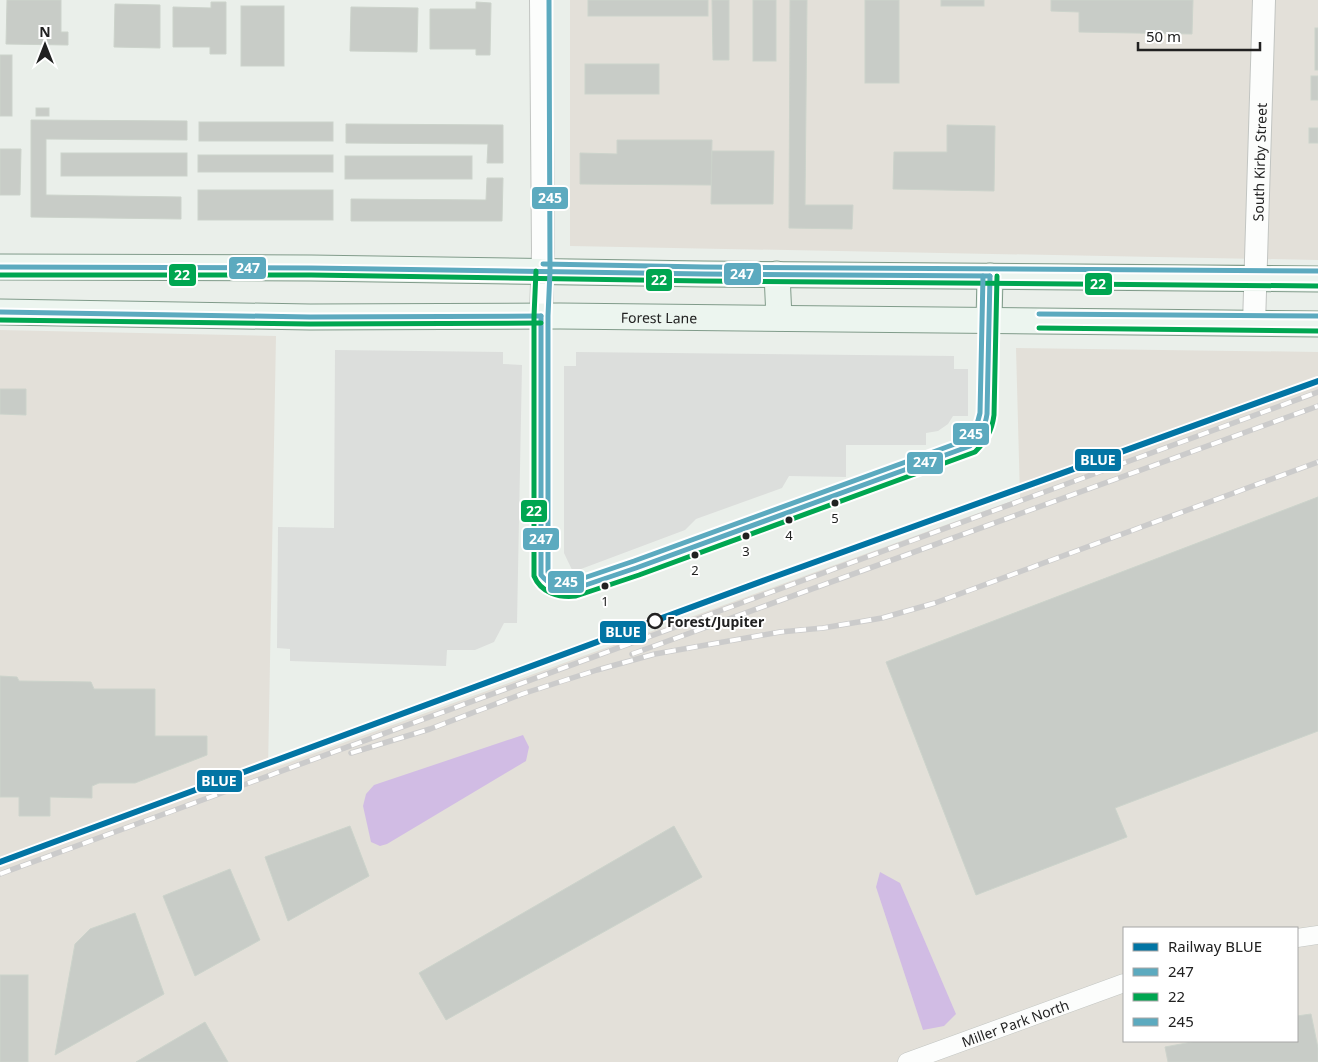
<svg xmlns="http://www.w3.org/2000/svg" width="1318" height="1062" viewBox="0 0 1318 1062" font-family="'Noto Sans',sans-serif">
<rect width="100%" height="100%" fill="#eaefea"/>
<g fill="#e3e0d9" fill-rule="evenodd">
<path d="M570,0H1318V260L570,246Z"/>
<path d="M0,330L276,336L268,770L1020,498L1016,348L1318,352V1062H0ZM1124,928H1297V1041H1124Z"/>
</g>
<g fill="#dcdedc">
<path d="M335,350L503,352V364L522,365L517,623H504L494,642L475,650H447L446,666L290,661V649L277,648L278,527L334,528Z"/>
<path d="M576,352L954,356V369H968V416H953L948,424L938,431L926,433V445H846V477L789,476L782,488L696,519L685,530L573,572L564,553V366H576Z"/>
</g>
<g fill="#d1bce4">
<path d="M523,735L529,747L526,761L387,844L380,846L371,842L363,806L366,794L374,785Z"/>
<path d="M880,872L900,883L956,1014L944,1026L923,1030L876,887Z"/>
</g>
<g fill="#c8ccc7" stroke="#ccd3cb">
<path d="M7,0H61V32H68V45L6,44Z"/>
<rect x="588" y="0" width="120" height="16"/>
<path d="M712,0H729V60H713Z"/>
<rect x="753" y="0" width="23" height="61"/>
<path d="M790,0H807L805,205H853L852,229L789,228Z"/>
<rect x="865" y="0" width="34" height="83"/>
<rect x="941" y="0" width="43" height="6"/>
<path d="M1051,0H1193L1192,34L1079,32V12L1051,11Z"/>
<path d="M211,2H226V54H210V47H173V7L211,8Z"/>
<path d="M476,2L491,3L490,55H476V49H430V9H476Z"/>
<path d="M115,4L160,5V48L114,47Z"/>
<rect x="241" y="6" width="43" height="60"/>
<path d="M351,7L418,8L417,52L350,51Z"/>
<rect x="1315" y="28" width="3" height="42"/>
<rect x="0" y="55" width="12" height="61"/>
<rect x="585" y="64" width="74" height="30"/>
<rect x="1311" y="76" width="7" height="24"/>
<rect x="36" y="108" width="13" height="8"/>
<path d="M31,120L187,121V140L46,139V195L181,197V219L31,217Z"/>
<rect x="199" y="122" width="134" height="19"/>
<path d="M346,124L503,125V163H487L488,144L346,143Z"/>
<path d="M947,125L995,126L994,191L893,189L894,152H947Z"/>
<rect x="1309" y="128" width="9" height="15"/>
<path d="M617,140H712L711,185L580,184V153L617,154Z"/>
<path d="M0,149H21L20,195H0Z"/>
<path d="M712,151H774L773,204H711Z"/>
<rect x="61" y="153" width="126" height="23"/>
<rect x="198" y="155" width="135" height="17"/>
<rect x="345" y="156" width="127" height="23"/>
<path d="M487,178H503L502,221H351V199L486,200Z"/>
<rect x="198" y="190" width="135" height="30"/>
<path d="M0,389H26V415L0,414Z"/>
<path d="M1318,497V731L1115,808L1127,837L976,895L886,662Z"/>
<path d="M0,676L17,677L19,681L91,682L94,689H155V736H207V755L135,783H99L92,786V798L50,797V816H19V797H0Z"/>
<path d="M350,826L369,876L288,921L265,857Z"/>
<path d="M674,826L702,877L446,1020L419,973Z"/>
<path d="M230,869L260,940L195,976L163,896Z"/>
<path d="M135,913L164,994L55,1055L75,944L90,929Z"/>
<rect x="0" y="975" width="28" height="87"/>
<path d="M1311,1014L1318,1048V1062H1168L1165,1047L1197,1041H1297V1016Z"/>
<path d="M205,1022L228,1062H136Z"/>
</g>
<g fill="none" stroke-linecap="round" stroke-linejoin="round">
<g stroke="#c2c5c2" stroke-width="19">
<g id="minor">
<path d="M1297,938L1318,935"/>
<path id="s1" d="M907,1062L1124,983"/>
</g>
</g>
<g stroke="#c2c5c2" stroke-width="24">
<g id="tertiary">
<path d="M541,0L543,252L541,316"/>
<path id="s2" d="M1254,324L1264,0"/>
</g>
</g>
<g stroke="#809b8a" stroke-width="27">
<g id="secondary">
<path d="M0,267L311,268L704,274L1318,279"/>
<path d="M777,274L779,318"/>
<path id="s3" d="M0,312L310,317L560,316L1318,324"/>
<path d="M989,321L990,276"/>
</g>
</g>
<use href="#minor" stroke="#fcfdfc" stroke-width="18"/>
<use href="#tertiary" stroke="#fcfdfc" stroke-width="22"/>
<use href="#secondary" stroke="#ecf5ef" stroke-width="25"/>
<g stroke="#cbcbcb" stroke-width="5.5">
<g id="rail">
<path d="M632,654L1318,406"/>
<path d="M351,753L430,729L522,694L597,670L655,654L780,632L823,628L882,618L935,603L1318,462"/>
<path d="M0,874L1318,392"/>
</g>
</g>
<use href="#rail" stroke="#fff" stroke-width="4" stroke-dasharray="11" stroke-linecap="butt"/>
<g stroke="#fff" stroke-width="9">
<g id="bus-1">
<path d="M0,267L311,268L704,274L990,276"/>
<path d="M0,312L310,317L541,316"/>
<path d="M541,316V575C550,586 560,590 574,589L636,568L970,446C980,436 985,428 987,414L990,276"/>
</g>
</g>
<g stroke="#fff" stroke-width="9">
<g id="bus-2">
<path d="M536,271L534,316V576C541,593 559,598 576,596L639,575L975,452C986,441 992,431 994,415L997,276"/>
<path d="M0,275H311L704,281L1318,286"/>
<path d="M0,320L310,324L541,323"/>
<path d="M1039,328L1318,331"/>
</g>
</g>
<g stroke="#fff" stroke-width="9">
<g id="bus-3">
<path d="M549,0L550,271L548,316V572C555,580 562,583 572,582L634,561L966,440L976,428L980,413L983,276"/>
<path d="M543,264L704,267L1318,271"/>
<path d="M1039,314L1318,316"/>
</g>
</g>
<use href="#bus-1" stroke="#5caabf" stroke-width="5"/>
<use href="#bus-2" stroke="#00a651" stroke-width="5"/>
<use href="#bus-3" stroke="#5caabf" stroke-width="5"/>
<g stroke="#fff" stroke-width="10">
<path id="rail-1" d="M0,862L768,579L1318,381"/>
</g>
<use href="#rail-1" stroke="#0275a4" stroke-width="6"/>
</g>
<g fill="#212121" stroke="#fff" stroke-width="2">
<circle cx="835" cy="503" r="4.5"/>
<circle cx="789" cy="520" r="4.5"/>
<circle cx="746" cy="536" r="4.5"/>
<circle cx="695" cy="555" r="4.5"/>
<circle cx="605" cy="586" r="4.5"/>
</g>
<circle fill="#fff" stroke="#212121" stroke-width="2.5" cx="655" cy="621" r="7"/>
<g text-anchor="middle" dominant-baseline="central" stroke-width="4" stroke-linejoin="round" paint-order="stroke">
<g font-size="13" fill="#212121" stroke="#fff">
<text x="835" y="518">5</text>
<text x="789" y="535">4</text>
<text x="746" y="551">3</text>
<text x="695" y="570">2</text>
<text x="605" y="601">1</text>
</g>
<g font-size="14" fill="#212121" stroke="#fff">
<text stroke="none"><textPath href="#s2" startOffset="162">South Kirby Street</textPath></text>
<text stroke="none"><textPath href="#s3" startOffset="659">Forest Lane</textPath></text>
<text stroke="none"><textPath href="#s1" startOffset="115">Miller Park North</textPath></text>
</g>
<g font-size="14" font-weight="bold" fill="#212121" stroke="#fff" text-anchor="start">
<text x="667" y="621">Forest/Jupiter</text>
</g>
</g>
<g stroke="#fff" stroke-width="2">
<rect x="531" y="186" width="38" height="24" rx="5" fill="#5caabf"/>
<rect x="228" y="256" width="39" height="24" rx="5" fill="#5caabf"/>
<rect x="723" y="262" width="39" height="24" rx="5" fill="#5caabf"/>
<rect x="168" y="263" width="29" height="24" rx="5" fill="#00a651"/>
<rect x="645" y="268" width="28" height="24" rx="5" fill="#00a651"/>
<rect x="1084" y="272" width="29" height="24" rx="5" fill="#00a651"/>
<rect x="952" y="422" width="38" height="24" rx="5" fill="#5caabf"/>
<rect x="1074" y="448" width="48" height="24" rx="5" fill="#0275a4"/>
<rect x="906" y="451" width="38" height="24" rx="5" fill="#5caabf"/>
<rect x="520" y="499" width="28" height="24" rx="5" fill="#00a651"/>
<rect x="522" y="527" width="38" height="24" rx="5" fill="#5caabf"/>
<rect x="547" y="570" width="38" height="24" rx="5" fill="#5caabf"/>
<rect x="599" y="620" width="48" height="24" rx="5" fill="#0275a4"/>
<rect x="196" y="769" width="47" height="24" rx="5" fill="#0275a4"/>
</g>
<g font-size="14" text-anchor="middle" font-weight="bold" fill="#fff">
<text x="550" y="203">245</text>
<text x="248" y="273">247</text>
<text x="742" y="279">247</text>
<text x="182" y="280">22</text>
<text x="659" y="285">22</text>
<text x="1098" y="289">22</text>
<text x="971" y="439">245</text>
<text x="1098" y="465">BLUE</text>
<text x="925" y="467">247</text>
<text x="534" y="516">22</text>
<text x="541" y="544">247</text>
<text x="566" y="587">245</text>
<text x="623" y="637">BLUE</text>
<text x="219" y="786">BLUE</text>
</g>
<rect x="1123" y="927" width="175" height="115" fill="#ffffff" stroke="#a6a6a6"/>
<rect x="1133" y="943" width="25" height="8" fill="#0275a4" stroke="#a6a6a6"/>
<text x="1168" y="952" font-size="15" fill="#212121">Railway BLUE</text>
<rect x="1133" y="968" width="25" height="8" fill="#5caabf" stroke="#a6a6a6"/>
<text x="1168" y="977" font-size="15" fill="#212121">247</text>
<rect x="1133" y="993" width="25" height="8" fill="#00a651" stroke="#a6a6a6"/>
<text x="1168" y="1002" font-size="15" fill="#212121">22</text>
<rect x="1133" y="1018" width="25" height="8" fill="#5caabf" stroke="#a6a6a6"/>
<text x="1168" y="1027" font-size="15" fill="#212121">245</text>
<g transform="translate(45 45)" stroke="#ffffff" stroke-width="4" paint-order="stroke">
<path d="M0-4L9 19L0 12L-9 19Z" fill="#212121"/>
<text y="-8" font-size="14" font-weight="bold" text-anchor="middle" fill="#212121">N</text>
</g>
<path d="M1138 42v8h122v-8" fill="none" stroke="#212121" stroke-width="2.5"/>
<text x="1146" y="42" font-size="15" fill="#212121" stroke="#ffffff" stroke-width="4" paint-order="stroke">50 m</text>
</svg>
